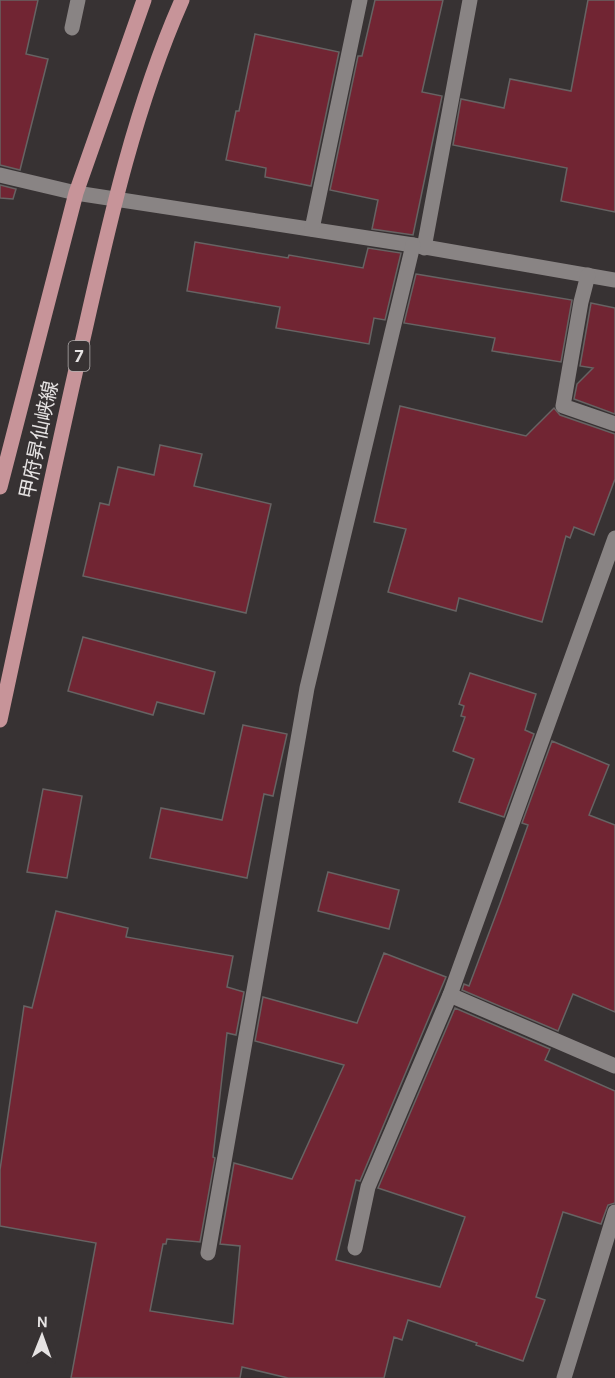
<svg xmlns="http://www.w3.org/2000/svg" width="615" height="1378" viewBox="0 0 615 1378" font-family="Karla,'Noto Sans JP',sans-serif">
<rect width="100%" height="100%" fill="#373233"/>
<g fill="#712533" stroke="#676363" stroke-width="1.5">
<path d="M0,0H38L26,54L48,59L20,170L0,165Z"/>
<path d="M375,0H443L422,92L442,96L413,235L372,229L378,200L330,190L358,56H362Z"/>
<path d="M588,0H615V212L561,201L567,168L453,145L461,99L504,108L510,79L571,91Z"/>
<path d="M255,34L339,52L311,186L265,177L266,168L226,160L236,111H239Z"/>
<path d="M0,185L16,189L13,199L0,198Z"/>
<path d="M195,242L288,258L289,255L363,268L368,248L401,253L385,320L374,318L369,344L276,328L280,307L187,291Z"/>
<path d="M416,274L572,300L561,362L492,351L495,338L404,323Z"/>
<path d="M591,303L615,308V414L574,399L577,384L593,368L580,366Z"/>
<path d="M400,406L526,436L554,408L560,415L615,434V479L594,535L574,527L570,538L566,536L542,622L459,598L456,611L388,592L406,529L374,522Z"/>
<path d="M160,445L202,454L194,486L271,504L246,613L83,576L100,503L109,505L118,467L154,475Z"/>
<path d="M83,637L215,672L204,714L157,702L153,715L68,691Z"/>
<path d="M470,673L536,694L525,730L534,734L504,817L459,802L474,759L453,751L465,717L461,716L464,706L459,704Z"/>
<path d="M243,725L287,734L273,796L264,794L247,878L150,858L161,808L222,820Z"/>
<path d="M552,741L609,765L589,815L615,825V1012L573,994L558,1031L462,990L464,984L469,986L501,901L528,825L522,823Z"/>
<path d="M43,789L82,796L67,878L27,872Z"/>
<path d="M328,872L399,890L389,929L318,911Z"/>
<path d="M56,911L128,928L126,937L233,956L227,987L244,992L236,1035L227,1033L213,1157L215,1158L200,1242L167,1239L166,1244H163L150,1311L233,1324L240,1246L220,1244L234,1163L292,1179L344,1065L255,1041L263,997L357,1023L384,953L446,977L360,1181L356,1180L336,1260L440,1287L465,1217L378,1188L455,1008L550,1049L545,1060L615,1091V1203L608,1205L601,1224L563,1212L536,1297L545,1300L523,1361L476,1345L477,1343L408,1320L402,1340L394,1337L384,1378H288L242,1367L240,1378H71L96,1243L0,1226V1170L24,1006L32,1008Z"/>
</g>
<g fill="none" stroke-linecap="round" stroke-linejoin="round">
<g stroke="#898484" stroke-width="15">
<path d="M72,28L78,0"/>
<path d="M0,175L76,193L413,245L615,280"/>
<path d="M312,229L360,0"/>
<path d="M424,248L470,0"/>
<path d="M588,275L581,302L563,406L615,424"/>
<path d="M450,995L615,1066"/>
<path d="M355,1248L368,1187L450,995L615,538"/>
<path d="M208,1253L307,688L413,245"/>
<path d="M564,1378L615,1212"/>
</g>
<g stroke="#c79499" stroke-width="15">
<path d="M0,487L76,193L144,0"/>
<path d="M0,720C28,590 55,460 85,330C110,219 136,104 182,0"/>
</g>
</g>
<g text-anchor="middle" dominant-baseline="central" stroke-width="4.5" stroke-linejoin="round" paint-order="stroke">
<rect fill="#373233" stroke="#b2aeae" stroke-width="1.5" x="68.5" y="341" width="21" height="30" rx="4.5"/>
<g font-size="18" font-weight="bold" fill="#e6e3e3">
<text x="79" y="356">7</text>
</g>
<g font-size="20" fill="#e6e3e3" stroke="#373233">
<text transform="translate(39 440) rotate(-78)">甲府昇仙峡線</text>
</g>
</g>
<g transform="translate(42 1336) rotate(1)" stroke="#373233" stroke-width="4.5" paint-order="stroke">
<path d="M0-4.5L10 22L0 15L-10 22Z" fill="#e6e3e3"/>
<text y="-9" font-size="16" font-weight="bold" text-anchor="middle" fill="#e6e3e3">N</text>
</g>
</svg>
